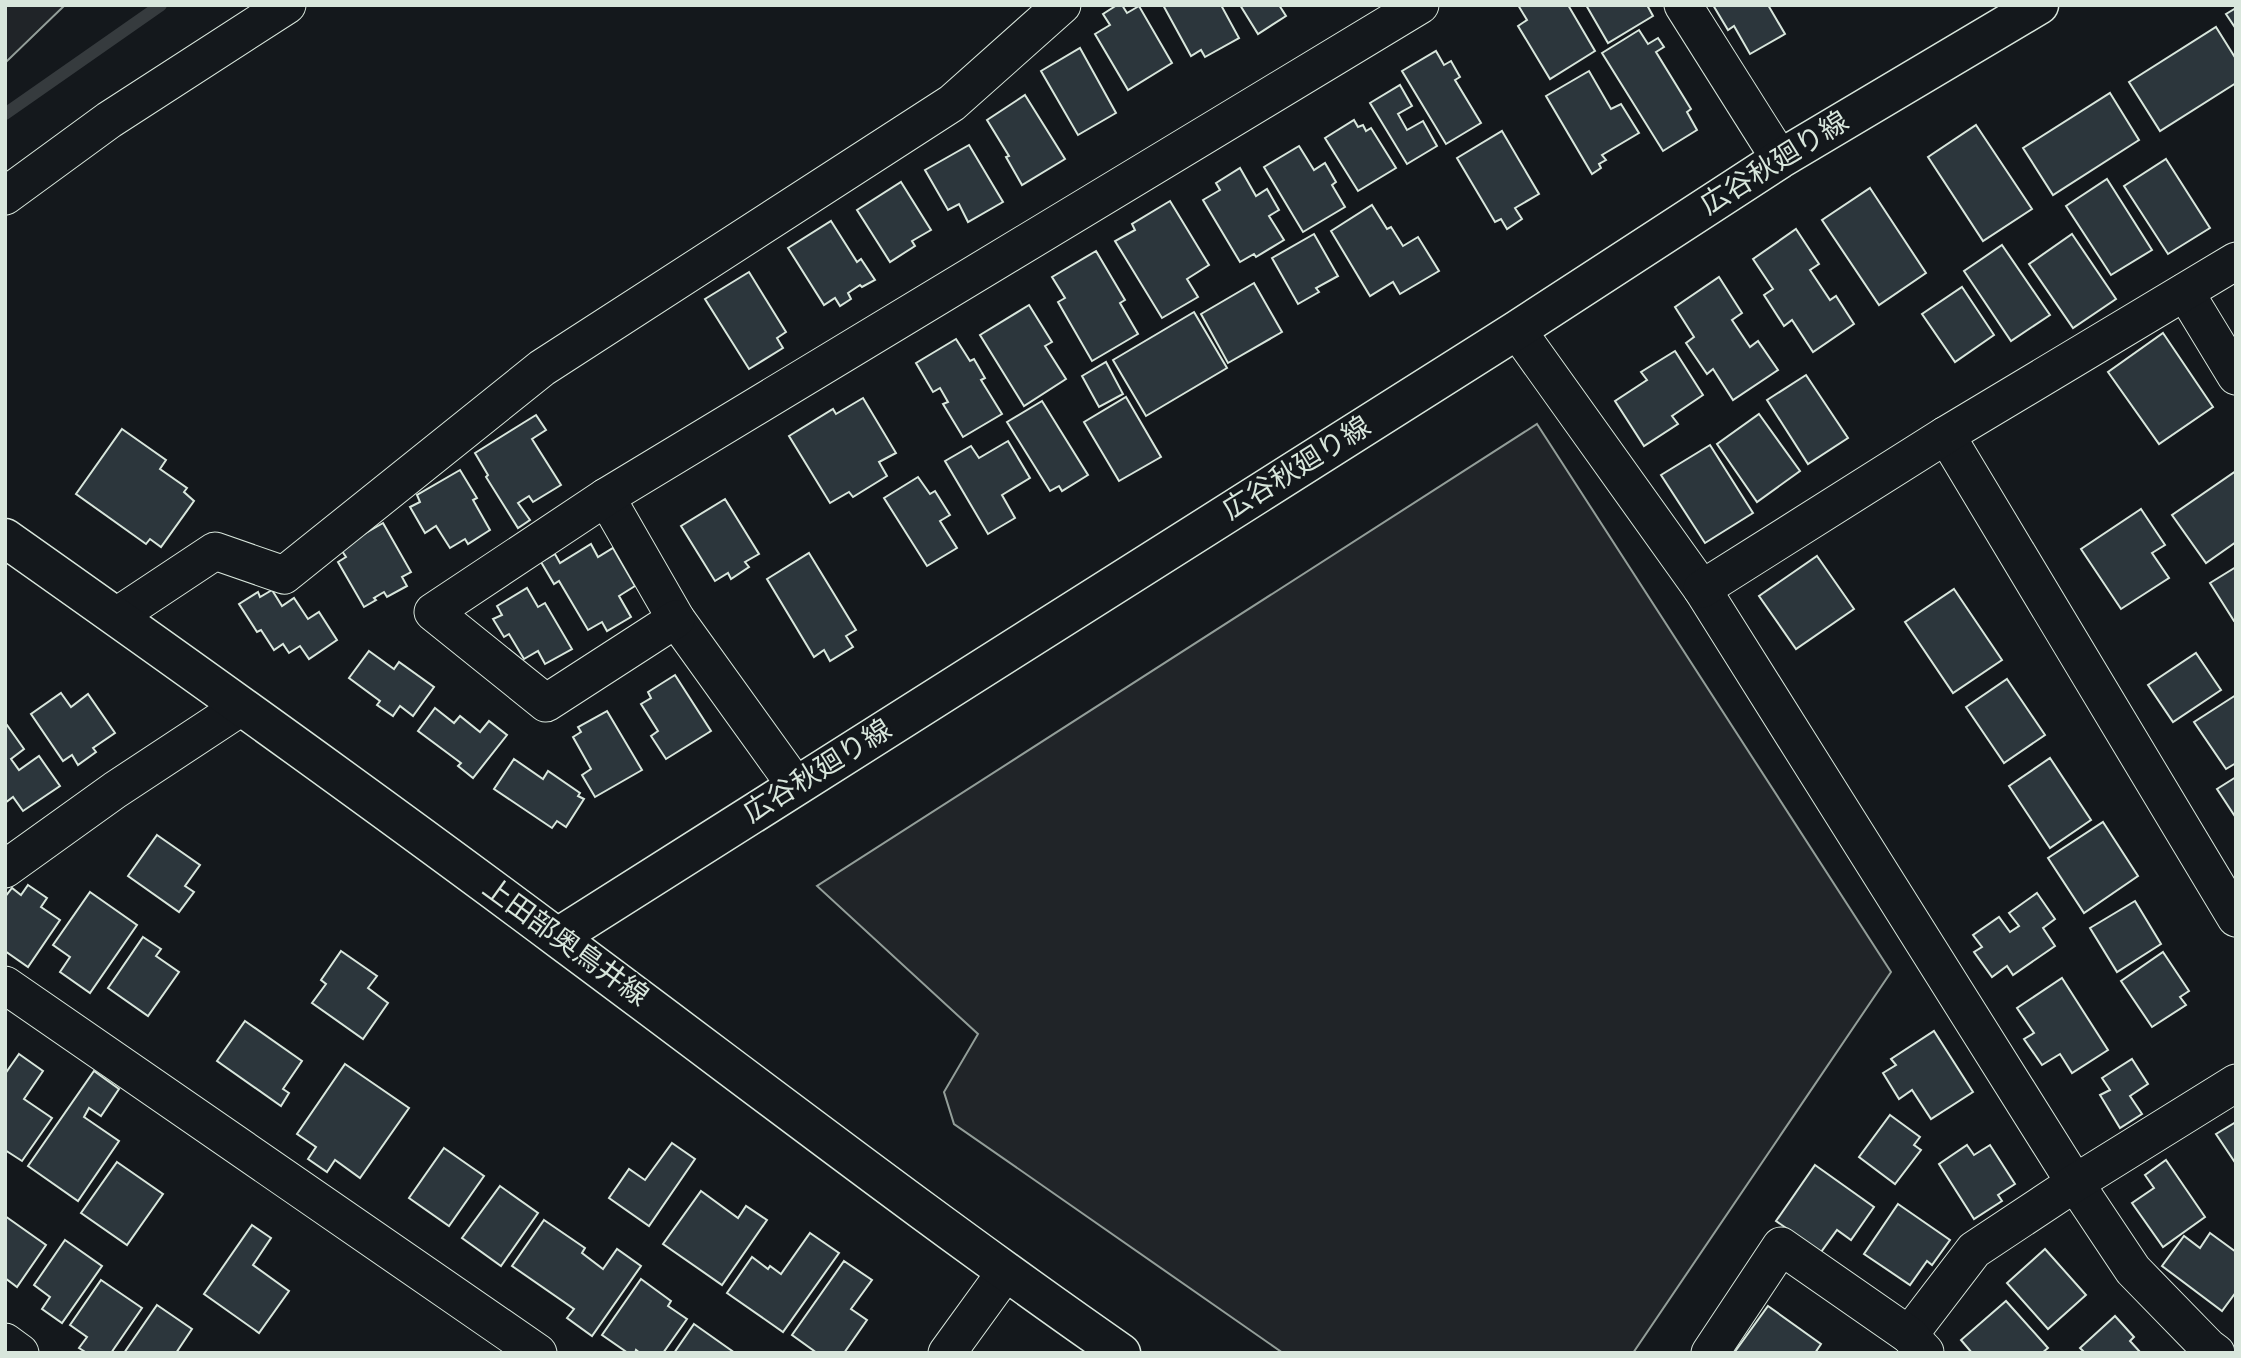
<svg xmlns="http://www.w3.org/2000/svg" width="2241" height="1358" viewBox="0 0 2241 1358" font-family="'Alegreya Sans','Noto Sans JP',sans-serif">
<rect width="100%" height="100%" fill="#14181c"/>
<g fill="#202428" stroke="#939e99" stroke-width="2">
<path d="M5,5H65L5,63Z"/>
<path d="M1537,424L1891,972L1633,1353H1283L954,1124L944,1092L978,1034L817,886Z"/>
</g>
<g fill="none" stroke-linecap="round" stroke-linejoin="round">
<path stroke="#363b3e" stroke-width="12" d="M5,114L161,5"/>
</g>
<g fill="#2c363c" stroke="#d8e6dc" stroke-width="2">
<path d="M1117,5H1122L1127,13L1139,6L1172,63L1128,90L1095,34L1110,25L1103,14Z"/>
<path d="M1163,5H1221L1239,38L1205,57L1201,50L1191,56Z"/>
<path d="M1240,5H1279L1286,16L1258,34Z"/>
<path d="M1518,5H1568L1595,51L1550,79L1518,26L1527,20Z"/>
<path d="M1586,5H1647L1653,16L1608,43Z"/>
<path d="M1713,5H1768L1785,34L1750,54L1734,26L1728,30Z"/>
<path d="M2236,8V29L2226,14Z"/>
<path d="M2216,27L2236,59V83L2160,131L2129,82Z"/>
<path d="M1639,30L1648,44L1658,38L1664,47L1656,52L1691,109L1687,112L1697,130L1663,151L1602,53Z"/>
<path d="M1080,48L1116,113L1078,135L1041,71Z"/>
<path d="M1436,51L1444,65L1451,61L1460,77L1455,80L1481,123L1446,144L1402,71Z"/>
<path d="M1589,71L1611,109L1621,104L1639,133L1602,155L1606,160L1599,164L1601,168L1592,174L1546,96Z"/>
<path d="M1400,85L1412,106L1398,114L1407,130L1423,121L1437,146L1407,164L1370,103Z"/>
<path d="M2110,93L2139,140L2053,195L2023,148Z"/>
<path d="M1025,95L1065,159L1022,185L1006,157L1009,156L987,120Z"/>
<path d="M1354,120L1358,127L1363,125L1366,131L1371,128L1396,168L1358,191L1325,138Z"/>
<path d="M1976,125L2032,209L1983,241L1928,157Z"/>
<path d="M1502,131L1539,194L1515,208L1522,219L1507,229L1501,219L1495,222L1457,158Z"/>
<path d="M969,145L1003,202L968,222L959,204L948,210L925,170Z"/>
<path d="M1299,146L1314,170L1325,163L1336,182L1332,185L1345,207L1303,232L1264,167Z"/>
<path d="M2166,159L2210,228L2168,254L2124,186Z"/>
<path d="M1240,168L1256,196L1267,189L1279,210L1269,216L1284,240L1256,257L1254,254L1240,262L1203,200L1220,190L1216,183Z"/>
<path d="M2107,179L2152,250L2111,275L2066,206Z"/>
<path d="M901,182L931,230L912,241L915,246L890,262L857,210Z"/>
<path d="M1870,188L1926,273L1879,305L1822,220Z"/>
<path d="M1170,201L1209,265L1187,279L1198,297L1162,318L1115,241L1135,230L1132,224Z"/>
<path d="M1372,205L1387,229L1391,227L1403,246L1418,237L1439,271L1400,294L1393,282L1370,296L1331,231Z"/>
<path d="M831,221L857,262L861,259L875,280L862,287L860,285L848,293L851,299L840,306L835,298L824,305L788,248Z"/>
<path d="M1796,229L1819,264L1810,270L1830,300L1836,296L1854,324L1813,352L1792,320L1784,326L1764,295L1773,289L1753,259Z"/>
<path d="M1314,234L1338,276L1316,288L1319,292L1298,304L1272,258Z"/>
<path d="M2072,234L2116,299L2073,328L2029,264Z"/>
<path d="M2002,245L2050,315L2011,341L1964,271Z"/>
<path d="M1096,251L1125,300L1120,303L1138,334L1092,361L1058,302L1065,298L1052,277Z"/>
<path d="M749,272L786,332L777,338L783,348L749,369L705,299Z"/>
<path d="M1719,277L1742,313L1732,320L1750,347L1758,341L1778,370L1733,400L1713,369L1707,374L1686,343L1694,337L1675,307Z"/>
<path d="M1254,283L1282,332L1228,363L1201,314Z"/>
<path d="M1962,287L1994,335L1955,362L1922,314Z"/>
<path d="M1029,305L1052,342L1045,346L1066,379L1024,406L980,335Z"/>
<path d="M1194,312L1227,368L1146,416L1113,360Z"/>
<path d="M2163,333L2213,407L2159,444L2108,372Z"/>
<path d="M956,339L970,361L974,359L985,378L981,380L1002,414L963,437L943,404L948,402L940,388L933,392L916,363Z"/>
<path d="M1675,351L1703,395L1672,416L1678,424L1644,446L1615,401L1647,380L1641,372Z"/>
<path d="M1106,362L1123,394L1099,407L1082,376Z"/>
<path d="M1806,375L1848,438L1808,464L1767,400Z"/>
<path d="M1126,397L1161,457L1119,481L1084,422Z"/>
<path d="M863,398L896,453L879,462L887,476L853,497L849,492L830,503L789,436L833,409L836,414Z"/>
<path d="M1042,401L1088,475L1062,491L1059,486L1050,491L1007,422Z"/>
<path d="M1759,414L1800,471L1757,502L1717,444Z"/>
<path d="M536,415L546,430L532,439L561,485L533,502L529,496L518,503L530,520L518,528L486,477L488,475L475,453Z"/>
<path d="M122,429L166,460L160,469L187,488L184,492L194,501L161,547L150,539L146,544L76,494Z"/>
<path d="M1008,441L1030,478L1002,495L1015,518L988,534L945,461L971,446L979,458Z"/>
<path d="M1710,445L1753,513L1705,543L1661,475Z"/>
<path d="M460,470L477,498L473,500L490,530L468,544L465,539L450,548L436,526L425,533L410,507L420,502L417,495Z"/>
<path d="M2236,471V542L2206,563L2172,515Z"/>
<path d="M918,477L930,494L935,491L950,515L940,521L957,548L927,566L884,498Z"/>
<path d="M725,499L759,554L745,562L749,567L731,579L728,573L715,581L681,526Z"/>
<path d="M2141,509L2165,545L2152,553L2169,578L2121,609L2081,549Z"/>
<path d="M383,523L411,572L402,577L407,586L387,597L384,592L374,598L376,600L364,607L338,562L346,557L340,548Z"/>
<path d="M591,544L598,557L613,548L635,586L619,596L631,617L607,631L602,622L588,630L559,581L554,584L541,562L555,554L560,563Z"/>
<path d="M809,553L856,630L846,636L853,647L830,661L824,650L814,657L767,579Z"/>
<path d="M1817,556L1854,609L1796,649L1759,596Z"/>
<path d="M2236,567V620L2234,621L2210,583Z"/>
<path d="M527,588L538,607L545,603L572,649L545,664L538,651L524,659L509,634L504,637L493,619L502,615L497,606Z"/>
<path d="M1954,589L2002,660L1953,693L1905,622Z"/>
<path d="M272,590L282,606L294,598L308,619L319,612L337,640L309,659L300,646L289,653L283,644L274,650L261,630L257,632L239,604L258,592L260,597Z"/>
<path d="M369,651L394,669L399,662L434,687L413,716L400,706L393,716L377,705L380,701L349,678Z"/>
<path d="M2196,653L2221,690L2173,722L2148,685Z"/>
<path d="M675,675L711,731L666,759L651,736L658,731L641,704L651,698L648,692Z"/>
<path d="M2007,679L2045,735L2004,763L1966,707Z"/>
<path d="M61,693L71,707L88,694L115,733L93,748L96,752L78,765L72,755L63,761L31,714Z"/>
<path d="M2236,695V763L2226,769L2194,722Z"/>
<path d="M435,708L454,723L460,716L480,732L489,721L507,735L473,778L458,766L461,763L418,731Z"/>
<path d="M607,711L642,770L595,797L582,775L591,769L573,737L581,732L578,727Z"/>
<path d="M7,725L24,749L11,759L19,770L39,756L60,786L23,811L13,797L5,803V726Z"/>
<path d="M2050,758L2091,820L2050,848L2009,786Z"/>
<path d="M514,759L543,779L548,771L580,793L578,796L584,799L566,827L557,821L552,828L494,789Z"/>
<path d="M2236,777V818L2217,789Z"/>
<path d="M2103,822L2138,876L2084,913L2048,858Z"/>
<path d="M157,835L200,865L185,886L194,892L179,912L128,876Z"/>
<path d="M28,885L47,898L41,907L60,920L28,967L5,951V897L12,888L21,895Z"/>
<path d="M90,892L137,925L90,993L60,972L70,957L53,945Z"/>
<path d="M2037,893L2055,919L2043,928L2055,946L2013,975L2007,966L1992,977L1974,952L1982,947L1973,935L1999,917L2010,932L2019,926L2009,913Z"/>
<path d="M2135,901L2161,944L2117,972L2090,928Z"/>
<path d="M143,937L161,949L156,956L179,972L148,1016L108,988Z"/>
<path d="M341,951L377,976L368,988L388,1003L363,1039L312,1003L326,984L321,980Z"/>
<path d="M2163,952L2189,991L2180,997L2186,1005L2152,1027L2121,981Z"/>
<path d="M2062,978L2108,1050L2072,1073L2060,1054L2042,1065L2024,1039L2034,1033L2017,1008Z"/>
<path d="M245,1021L302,1061L283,1089L289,1093L281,1106L217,1061Z"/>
<path d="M1934,1031L1973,1092L1931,1119L1912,1090L1899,1099L1883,1073L1896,1065L1891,1059Z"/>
<path d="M19,1054L43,1071L24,1099L52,1118L22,1161L5,1150V1074Z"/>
<path d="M2132,1059L2148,1084L2130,1096L2142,1114L2120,1128L2100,1095L2110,1090L2102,1078Z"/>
<path d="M345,1064L409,1108L360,1178L335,1160L327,1172L308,1159L316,1147L297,1134Z"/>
<path d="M94,1071L119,1089L101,1116L89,1108L84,1117L119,1141L78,1201L28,1166Z"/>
<path d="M1890,1115L1920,1137L1914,1145L1921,1150L1895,1184L1859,1157Z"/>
<path d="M2236,1122V1164L2216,1134Z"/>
<path d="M672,1143L695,1159L649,1226L609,1198L629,1169L645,1180Z"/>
<path d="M1967,1145L1974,1155L1990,1145L2015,1184L1998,1195L2002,1201L1974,1219L1939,1164Z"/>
<path d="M444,1148L484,1176L449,1226L409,1198Z"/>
<path d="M2166,1160L2205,1217L2163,1247L2132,1203L2154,1188L2145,1175Z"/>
<path d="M117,1162L163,1194L127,1245L81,1213Z"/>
<path d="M1815,1165L1874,1207L1851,1240L1837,1230L1821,1252L1776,1221Z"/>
<path d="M500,1186L538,1213L501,1266L462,1238Z"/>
<path d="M701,1191L738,1218L746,1206L767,1220L722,1285L663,1244Z"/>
<path d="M1898,1204L1950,1240L1932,1265L1927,1261L1910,1285L1864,1254Z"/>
<path d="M5,1216L46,1245L17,1287L5,1278Z"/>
<path d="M544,1220L585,1248L582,1253L603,1269L617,1249L641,1266L592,1336L567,1318L574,1309L512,1266Z"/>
<path d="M252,1225L271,1238L253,1265L289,1291L259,1333L204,1294Z"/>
<path d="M810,1233L839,1253L783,1332L727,1293L752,1257L768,1269L770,1266L781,1274Z"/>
<path d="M2210,1233L2236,1252V1292L2222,1311L2162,1266L2184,1236L2200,1248Z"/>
<path d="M65,1240L102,1266L62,1323L42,1309L50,1297L34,1285Z"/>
<path d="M2045,1249L2086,1295L2048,1329L2007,1283Z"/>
<path d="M844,1261L872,1280L851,1309L867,1320L844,1353H817L792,1335Z"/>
<path d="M641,1279L671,1301L668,1306L687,1319L663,1353H640L636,1350L635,1353H628L602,1335Z"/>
<path d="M101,1280L142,1308L111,1353H87L79,1348L87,1337L70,1325Z"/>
<path d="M2006,1301L2048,1348L2042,1353H1972L1961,1340Z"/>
<path d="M157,1305L192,1329L176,1353H124Z"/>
<path d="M1768,1306L1821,1344L1815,1353H1734Z"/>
<path d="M2115,1316L2134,1337L2130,1341L2141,1353H2085L2080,1348Z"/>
<path d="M694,1324L735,1353H674Z"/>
</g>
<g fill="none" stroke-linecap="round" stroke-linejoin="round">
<g stroke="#d8e6dc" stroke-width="39">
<g id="minor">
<path d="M1683,5L1780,159"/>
<path d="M5,196L109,120L287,5"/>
<path d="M2185,292L2236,376"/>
<path d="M1517,330L1702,589L2075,1183L2133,1270L2208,1347L2216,1353"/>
<path d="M1946,435L2236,918"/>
<path d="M606,497L676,619L796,786"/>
<path d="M1702,589L1946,435L2236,261"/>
<path d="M117,616L215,551L284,575L542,368L952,103L1062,5"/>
<path d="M676,619L546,703L433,612L606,497L1420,5"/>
<path d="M5,869L115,790L241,707"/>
<path d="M5,985L538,1353"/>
<path d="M1909,1335L1974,1250L2075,1183L2236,1083"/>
<path d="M5,1342L20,1353"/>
<path d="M947,1353L1005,1273"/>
<path d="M1710,1353L1781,1246L1909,1335L1925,1352"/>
</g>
</g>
<g stroke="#d8e6dc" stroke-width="41">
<g id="tertiary">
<path d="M5,538C192,670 379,804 562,941C748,1079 931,1221 1121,1353"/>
<path d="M558,937L1517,330L1780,159L2039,5"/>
</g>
</g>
<use href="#minor" stroke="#14181c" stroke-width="37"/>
<use href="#tertiary" stroke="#14181c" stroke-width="38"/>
</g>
<g text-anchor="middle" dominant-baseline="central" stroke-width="5" stroke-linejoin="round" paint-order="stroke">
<g font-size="28" fill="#d8e6dc" stroke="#14181c">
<text transform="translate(1775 164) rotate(-32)">広谷秋廻り線</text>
<text transform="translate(1297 469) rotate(-32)">広谷秋廻り線</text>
<text transform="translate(818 772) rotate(-32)">広谷秋廻り線</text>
<text transform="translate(565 943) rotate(36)">上田部奥鳥井線</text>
</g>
</g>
<rect width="2241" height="1358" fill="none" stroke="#d8e6dc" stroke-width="14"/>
</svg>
